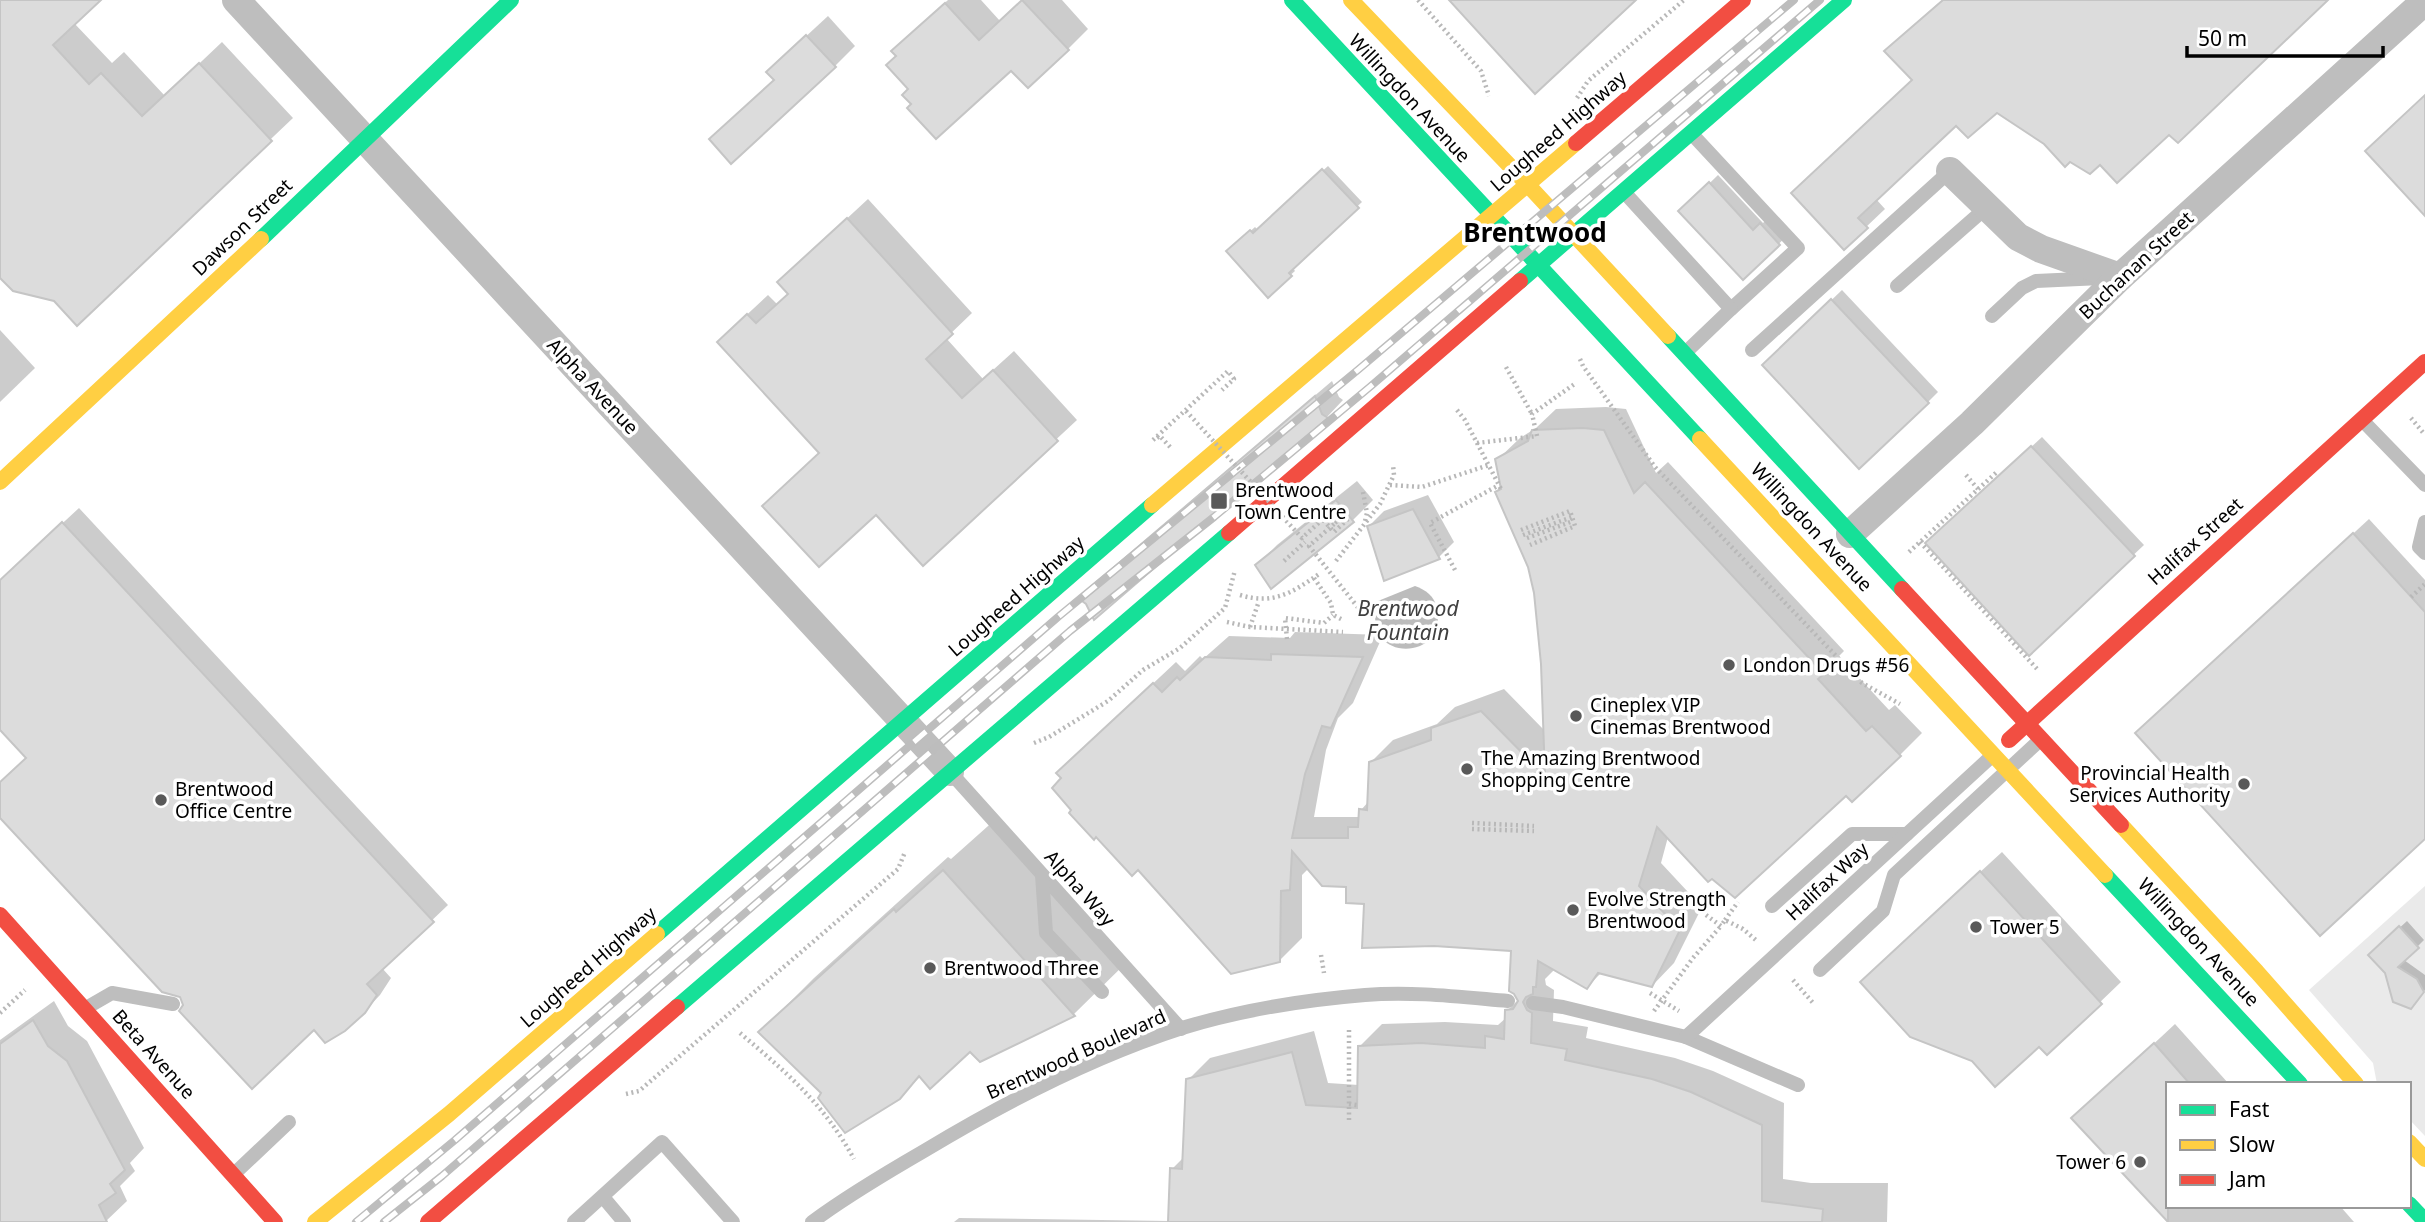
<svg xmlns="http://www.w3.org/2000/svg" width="2425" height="1222" viewBox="0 0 2425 1222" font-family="'Noto Sans',sans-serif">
<rect width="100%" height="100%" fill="#fff"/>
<path fill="#eaeaea" d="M2425,886V1136L2409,1119V1084H2377L2373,1063L2309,990Z"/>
<path fill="#bcbcbc" d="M1415,586C1426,590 1434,596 1437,608C1449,663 1358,664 1378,601Z"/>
<g fill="#0003">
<path d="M0,0H98L74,23L112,63L124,52L165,96L222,42L293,118L77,323L54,299L0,275Z"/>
<path d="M948,0H981L1000,21L1022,0H1062L1088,29L1068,49L913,104L910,89L898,56L914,31Z"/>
<path d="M1942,0H2325L2169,132L2100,163L2045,143L1997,110L1956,124L1876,199L1885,209L1845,247L1914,79L1905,33Z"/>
<path d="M828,16L855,46L835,66L775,79L789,52Z"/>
<path d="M1328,166L1362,202L1292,267L1295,271L1268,295L1228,251L1255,227L1258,230Z"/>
<path d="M1718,175L1763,223L1770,216L1788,235L1743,278L1681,211Z"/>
<path d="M868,199L972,313L946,338L983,379L1014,351L1077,420L923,563L821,453L739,322L768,295L777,304L790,293L800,262Z"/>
<path d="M1842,290L1938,392L1928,402L1774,355Z"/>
<path d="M0,330L35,368L0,402Z"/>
<path d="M1332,381L1339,397L1343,400L1327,417L1094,617L1087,603L1080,598L1097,581Z"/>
<path d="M1606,407L1626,409L1656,473L1668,462L1844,651L1839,656L1889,710L1895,705L1922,733L1900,755L1847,793L1668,837L1661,863L1702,907L1674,963L1652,986L1602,972L1587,987L1555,969L1545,979L1546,985L1554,990L1553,1021L1588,1027L1586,1038L1675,1058L1713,1071L1784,1103L1783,1179L1811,1183H1888L1887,1222H954L959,1218L1170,1221L1172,1169L1184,1157L1188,1080L1210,1058L1314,1031L1328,1083L1359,1085L1360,1046L1382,1024L1445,1022L1498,1025L1507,1017V1011L1519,999L1512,950L1366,902L1348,885L1309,868L1302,875V938L1279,961L1081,751L1176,662L1185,671L1200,656L1203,659L1229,636L1290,638L1295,632L1383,635L1353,703L1338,718L1326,750L1314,817H1360L1361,810L1369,801L1371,762L1393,740L1437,724L1455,707L1504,689L1545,731L1543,664L1536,593L1530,566L1497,492L1502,487L1497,460L1520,438L1536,428L1556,409Z"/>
<path d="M2042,437L2144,545L2029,653L1937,533Z"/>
<path d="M1357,481L1373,500L1353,520L1271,586L1257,565L1277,545Z"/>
<path d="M1428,495L1454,542L1439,557L1385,578L1369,526L1384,511Z"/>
<path d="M79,508L448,905L382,968L391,978L380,995L364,1012L314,1028L184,1005L181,996L0,815V783L28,757L0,727V581Z"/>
<path d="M2369,519L2425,580V837L2153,718Z"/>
<path d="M997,818L1128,961L1074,1014L981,1060L970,1049L921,1076L899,1097L823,1093L760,1032L814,978L948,857L951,859Z"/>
<path d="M2002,852L2121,982L2047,1053L2039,1045L1882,962Z"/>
<path d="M2407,921L2424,940L2404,960L2425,975V990L2417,1000L2370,955Z"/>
<path d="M54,1001L68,1026L87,1041L144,1148L130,1163L135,1171L120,1186L127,1201L105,1222H0V1040Z"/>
<path d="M2175,1024L2229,1084H2168V1206H2340L2354,1222H2168L2074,1118Z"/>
</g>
<g fill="#dcdcdc" stroke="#c5c5c5" stroke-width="2">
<path d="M0,0H101L53,45L89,84L101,73L142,116L199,63L272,141L77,326L54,301L13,291L0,278Z"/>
<path d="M1022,0L1069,50L1028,88L1011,71L936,139L907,108L911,104L902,95L908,89L886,65L896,56L891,51L945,3L979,40Z"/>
<path d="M1449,0H1636L1535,94Z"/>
<path d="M1943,0H2328L2178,143L2169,135L2117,183L2100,165L2090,174L2070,162L2065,167L2044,144L1997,113L1968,138L1956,126L1858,218L1868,228L1844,250L1791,193L1912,80L1884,51Z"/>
<path d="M806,35L836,67L731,164L709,139L774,80L766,72Z"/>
<path d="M2425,95V216L2365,151Z"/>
<path d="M1322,169L1359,208L1289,273L1292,276L1268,298L1226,251L1250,230L1253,233Z"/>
<path d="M1709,182L1753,230L1760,223L1780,245L1743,280L1678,211Z"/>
<path d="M847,218L953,334L926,359L962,398L993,370L1058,441L923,566L876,515L819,567L762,506L819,453L717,342L747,314L756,323L788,294L777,282Z"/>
<path d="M1831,299L1929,403L1859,469L1762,365Z"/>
<path d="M1315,396L1322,414L1328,418L1094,620L1086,604L1078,598Z"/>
<path d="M1583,428L1604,430L1634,493L1645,482L1824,674L1818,679L1866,731L1872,726L1901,756L1852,802L1846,796L1735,898L1712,879L1708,882L1657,827L1639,886L1680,930L1652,987L1598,973L1587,989L1538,961L1536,987H1533V994L1526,997L1523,1002L1527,1010L1532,1013L1531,1043L1567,1049L1565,1060L1652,1079L1691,1092L1762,1125V1201L1823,1209L1822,1222H1168L1170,1168L1182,1169L1186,1079L1292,1052L1306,1105L1357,1108L1358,1046L1421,1043L1485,1048V1036L1504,1039L1505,1010L1513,1009L1518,1001L1514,994L1509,991L1511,951L1434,946L1362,948L1364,904L1346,903V887L1322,886L1292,851L1290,890L1281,891L1280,962L1231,974L1138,870L1132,876L1096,837L1094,840L1069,813L1071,810L1052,788L1061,778L1056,773L1153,683L1162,692L1177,677L1180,680L1205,657L1271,660V654L1363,657L1331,728L1322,726L1305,774L1292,838H1348V827H1358L1359,809L1367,810L1369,762L1431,740V728L1481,711L1545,776L1541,664L1534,593L1528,567L1495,492L1501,489L1495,459L1528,441L1532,430Z"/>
<path d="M2031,446L2135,556L2029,656L1925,543Z"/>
<path d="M1336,500L1354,522L1271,589L1255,565Z"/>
<path d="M1413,509L1440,559L1384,581L1367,526Z"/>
<path d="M62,522L434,922L367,984L377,995L365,1013L345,1031L325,1043L314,1030L252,1089L179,1011L183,1005L180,997L162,992L0,818V782L26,758L0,730V580Z"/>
<path d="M2353,533L2425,612V839L2320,936L2135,733Z"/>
<path d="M943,870L1075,1016L980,1062L970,1052L930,1089L919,1076L900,1099L845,1133L818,1098L821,1093L758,1032L894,909L896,912Z"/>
<path d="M1980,871L2102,1004L2047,1055L2039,1047L1995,1087L1972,1061L1910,1037L1860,982Z"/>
<path d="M2399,926L2419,948L2398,967L2417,979L2424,992L2411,1009L2393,1002L2385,973L2368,955Z"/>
<path d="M33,1020L48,1046L67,1061L125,1170L110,1184L116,1193L99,1205L107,1222H0V1044Z"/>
<path d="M2154,1043L2190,1084H2168V1222L2071,1118Z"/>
</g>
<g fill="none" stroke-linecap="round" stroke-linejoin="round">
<g stroke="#b8b8b8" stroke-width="4.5" stroke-dasharray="2 3.5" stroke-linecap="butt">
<path d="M1418,0L1481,71L1489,96"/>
<path d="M1577,98L1588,81L1684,0"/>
<path d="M1580,359L1583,366L1655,467L1862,683L1900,704"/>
<path d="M1506,367L1532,414"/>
<path d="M1457,410L1465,420L1501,489"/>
<path d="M2411,418L2425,435"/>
<path d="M1157,438L1160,436L1171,448"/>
<path d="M1153,440L1228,371L1234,379L1222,390"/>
<path d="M1477,443L1537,436L1532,414L1576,383"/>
<path d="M1966,475L1978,489"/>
<path d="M1390,485L1422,487L1489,465"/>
<path d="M1363,492L1367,513L1365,521"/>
<path d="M1325,504L1332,511L1335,508"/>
<path d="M1316,512L1334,532L1349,518L1345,513L1334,524"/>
<path d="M1521,530L1570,511L1575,526L1530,545"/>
<path d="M1523,535L1572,517"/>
<path d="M1527,538L1573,521"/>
<path d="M1920,542L2038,670"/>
<path d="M1909,552L1998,471"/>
<path d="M1284,561L1305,542"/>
<path d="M1336,561L1380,504L1394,475L1393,465"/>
<path d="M1455,570L1430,523L1499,485"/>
<path d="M1314,578L1331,603L1333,615L1343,620"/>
<path d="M1240,595C1273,605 1292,593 1319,574"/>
<path d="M2411,597L2425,584"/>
<path d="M1227,622L1250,627L1343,632"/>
<path d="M1250,627L1259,601"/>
<path d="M1287,639L1285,618L1324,623L1333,615"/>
<path d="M1034,743L1049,737L1108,701L1143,670L1180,648L1225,608L1235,570"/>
<path d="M1472,823L1534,826"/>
<path d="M1472,829L1534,831"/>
<path d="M1706,915L1721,926L1725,920L1743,929L1757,941"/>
<path d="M1725,920L1738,902"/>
<path d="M1321,955L1324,973"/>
<path d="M1793,980L1814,1004"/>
<path d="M1650,993L1679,1011"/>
<path d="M1654,1011L1693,958L1721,926"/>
<path d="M0,1013L25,990"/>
<path d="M740,1033C787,1073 824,1104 854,1159"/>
<path d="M626,1094L639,1091L898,869L905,852"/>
<path d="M1349,1104L1357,1105"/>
<path d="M1349,1120V1029"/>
</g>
<g stroke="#bebebe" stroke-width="14">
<path d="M1624,192L1731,309L1798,248L1691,133"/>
<path d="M1897,286L1987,207"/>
<path d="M1992,316L2022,288L2036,281L2101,278"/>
<path d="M1752,350L1950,171"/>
<path d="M1686,352L1731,309"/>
<path d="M2363,421L2425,485"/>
<path d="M2425,522L2419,547L2425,553"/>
<path d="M951,773L1181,1029"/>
<path d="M1042,875L1046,933L1102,992"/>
<path d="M1772,906L1852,834H1907"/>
<path d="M1820,970L1883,911L1894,875L2039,741"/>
<path d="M1533,1003L1563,1007L1686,1037L1798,1085"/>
<path d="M86,1008L112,993L173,1004"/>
<path d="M1686,1037L1993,755"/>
<path d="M235,1173L289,1122"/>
<path d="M603,1197L624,1222"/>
<path d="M574,1222L662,1142L733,1222"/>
<path d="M812,1222C847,1196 886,1173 924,1151C1005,1102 1092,1057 1182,1028C1241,1010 1304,1000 1365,995C1412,991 1461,997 1508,1001"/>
</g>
<g stroke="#bebebe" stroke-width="28">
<path d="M236,0L950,772"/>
<path d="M1950,171L2018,237L2041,249L2120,277"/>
<path d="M1850,534L1972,423L2120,277L2425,1"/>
</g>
<g stroke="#16e098" stroke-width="16">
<path d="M1292,0L1700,439"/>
<path d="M261,239L511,0"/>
<path d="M1520,281L1844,0"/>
<path d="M1668,336L1902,589"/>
<path d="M2105,875L2300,1084"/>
<path d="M657,934L1152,505"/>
<path d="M677,1007L1229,533"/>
<path d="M2409,1204L2425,1221"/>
</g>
<g stroke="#ffcf43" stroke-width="16">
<path d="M1351,0L1528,185L1668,336"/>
<path d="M1700,439L2105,875"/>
<path d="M0,482L261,239"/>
<path d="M1152,505L1576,143"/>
<path d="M2121,825L2257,972L2356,1084"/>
<path d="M2409,1142L2425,1159"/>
<path d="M315,1222L449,1114L657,934"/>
</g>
<g stroke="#f24e42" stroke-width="16">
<path d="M1576,143L1743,0"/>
<path d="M1229,533L1520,281"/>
<path d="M1902,589L2121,825"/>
<path d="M2009,740L2425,362"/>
<path d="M0,915L275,1222"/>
<path d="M428,1222L677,1007"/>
</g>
<g stroke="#bdbdbd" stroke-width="8">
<g id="rail">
<path d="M356,1222L455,1140L1058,617L1359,369L1794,0"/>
<path d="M384,1222L442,1176L1070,631L1214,517L1371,386L1820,0"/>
</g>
</g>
<use href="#rail" stroke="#fff" stroke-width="5" stroke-dasharray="16" stroke-linecap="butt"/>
<g stroke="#b8b8b8" stroke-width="4.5" stroke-dasharray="2 3.5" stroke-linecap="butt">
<path d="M1186,411L1302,538L1335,508"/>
<path d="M1334,524L1309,546L1360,610"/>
</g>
</g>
<g fill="#595959" stroke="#fff" stroke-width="2.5">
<rect x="1210" y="492" width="18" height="18" rx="3.5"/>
<circle cx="1729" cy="665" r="7"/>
<circle cx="1576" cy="716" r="7"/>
<circle cx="1467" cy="769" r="7"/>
<circle cx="2244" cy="784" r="7"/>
<circle cx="161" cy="800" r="7"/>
<circle cx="1573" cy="910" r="7"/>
<circle cx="1976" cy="927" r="7"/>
<circle cx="930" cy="968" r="7"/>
<circle cx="2140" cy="1162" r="7"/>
</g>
<g text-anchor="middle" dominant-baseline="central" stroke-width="7" stroke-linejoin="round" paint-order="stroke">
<g font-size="19" fill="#000" stroke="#fff">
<text transform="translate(1410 98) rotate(47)">Willingdon Avenue</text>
<text transform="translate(1558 131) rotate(-41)">Lougheed Highway</text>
<text transform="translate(242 227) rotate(-44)">Dawson Street</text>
<text transform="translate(2136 265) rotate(-43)">Buchanan Street</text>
<text transform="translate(593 386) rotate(47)">Alpha Avenue</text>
<text transform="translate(1812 527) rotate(47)">Willingdon Avenue</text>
<text transform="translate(2195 541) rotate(-42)">Halifax Street</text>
<text transform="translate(1016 596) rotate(-41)">Lougheed Highway</text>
<text transform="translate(1827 881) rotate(-43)">Halifax Way</text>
<text transform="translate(1080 888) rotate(48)">Alpha Way</text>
<text transform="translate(2199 942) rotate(47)">Willingdon Avenue</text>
<text transform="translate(588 967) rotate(-41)">Lougheed Highway</text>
<text transform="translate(154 1054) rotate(48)">Beta Avenue</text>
<text transform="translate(1076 1054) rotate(-24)">Brentwood Boulevard</text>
</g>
<g font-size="19" fill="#000" stroke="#fff" text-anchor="start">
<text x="1235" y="490">Brentwood<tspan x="1235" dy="22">Town Centre</tspan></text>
<text x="1743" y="665">London Drugs #56</text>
<text x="1590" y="705">Cineplex VIP<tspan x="1590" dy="22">Cinemas Brentwood</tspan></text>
<text x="1481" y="758">The Amazing Brentwood<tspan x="1481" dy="22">Shopping Centre</tspan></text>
<text x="2230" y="773" text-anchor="end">Provincial Health<tspan x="2230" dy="22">Services Authority</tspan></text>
<text x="175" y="789">Brentwood<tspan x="175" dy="22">Office Centre</tspan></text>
<text x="1587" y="899">Evolve Strength<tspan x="1587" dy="22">Brentwood</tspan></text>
<text x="1990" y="927">Tower 5</text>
<text x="944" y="968">Brentwood Three</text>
<text x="2126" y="1162" text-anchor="end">Tower 6</text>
</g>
<g font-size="21" font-style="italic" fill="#404040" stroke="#fff">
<text x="1408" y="608">Brentwood<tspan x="1408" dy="24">Fountain</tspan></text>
</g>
<g font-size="26" font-weight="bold" fill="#000" stroke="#fff">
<text x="1535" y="232">Brentwood</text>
</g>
</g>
<rect x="2166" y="1082" width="245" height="126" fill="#ffffff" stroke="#999999" stroke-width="2"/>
<rect x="2180" y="1105" width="35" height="10" fill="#16e098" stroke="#999999" stroke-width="2"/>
<text x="2229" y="1117" font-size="21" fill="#000000">Fast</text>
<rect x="2180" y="1140" width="35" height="10" fill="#ffcf43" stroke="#999999" stroke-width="2"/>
<text x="2229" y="1152" font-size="21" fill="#000000">Slow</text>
<rect x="2180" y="1175" width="35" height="10" fill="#f24e42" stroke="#999999" stroke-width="2"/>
<text x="2229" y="1187" font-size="21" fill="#000000">Jam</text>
<path d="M2187 46v10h196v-10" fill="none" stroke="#000000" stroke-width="3.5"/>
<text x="2198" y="46" font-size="21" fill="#000000" stroke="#ffffff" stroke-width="5" paint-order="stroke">50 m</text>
</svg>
